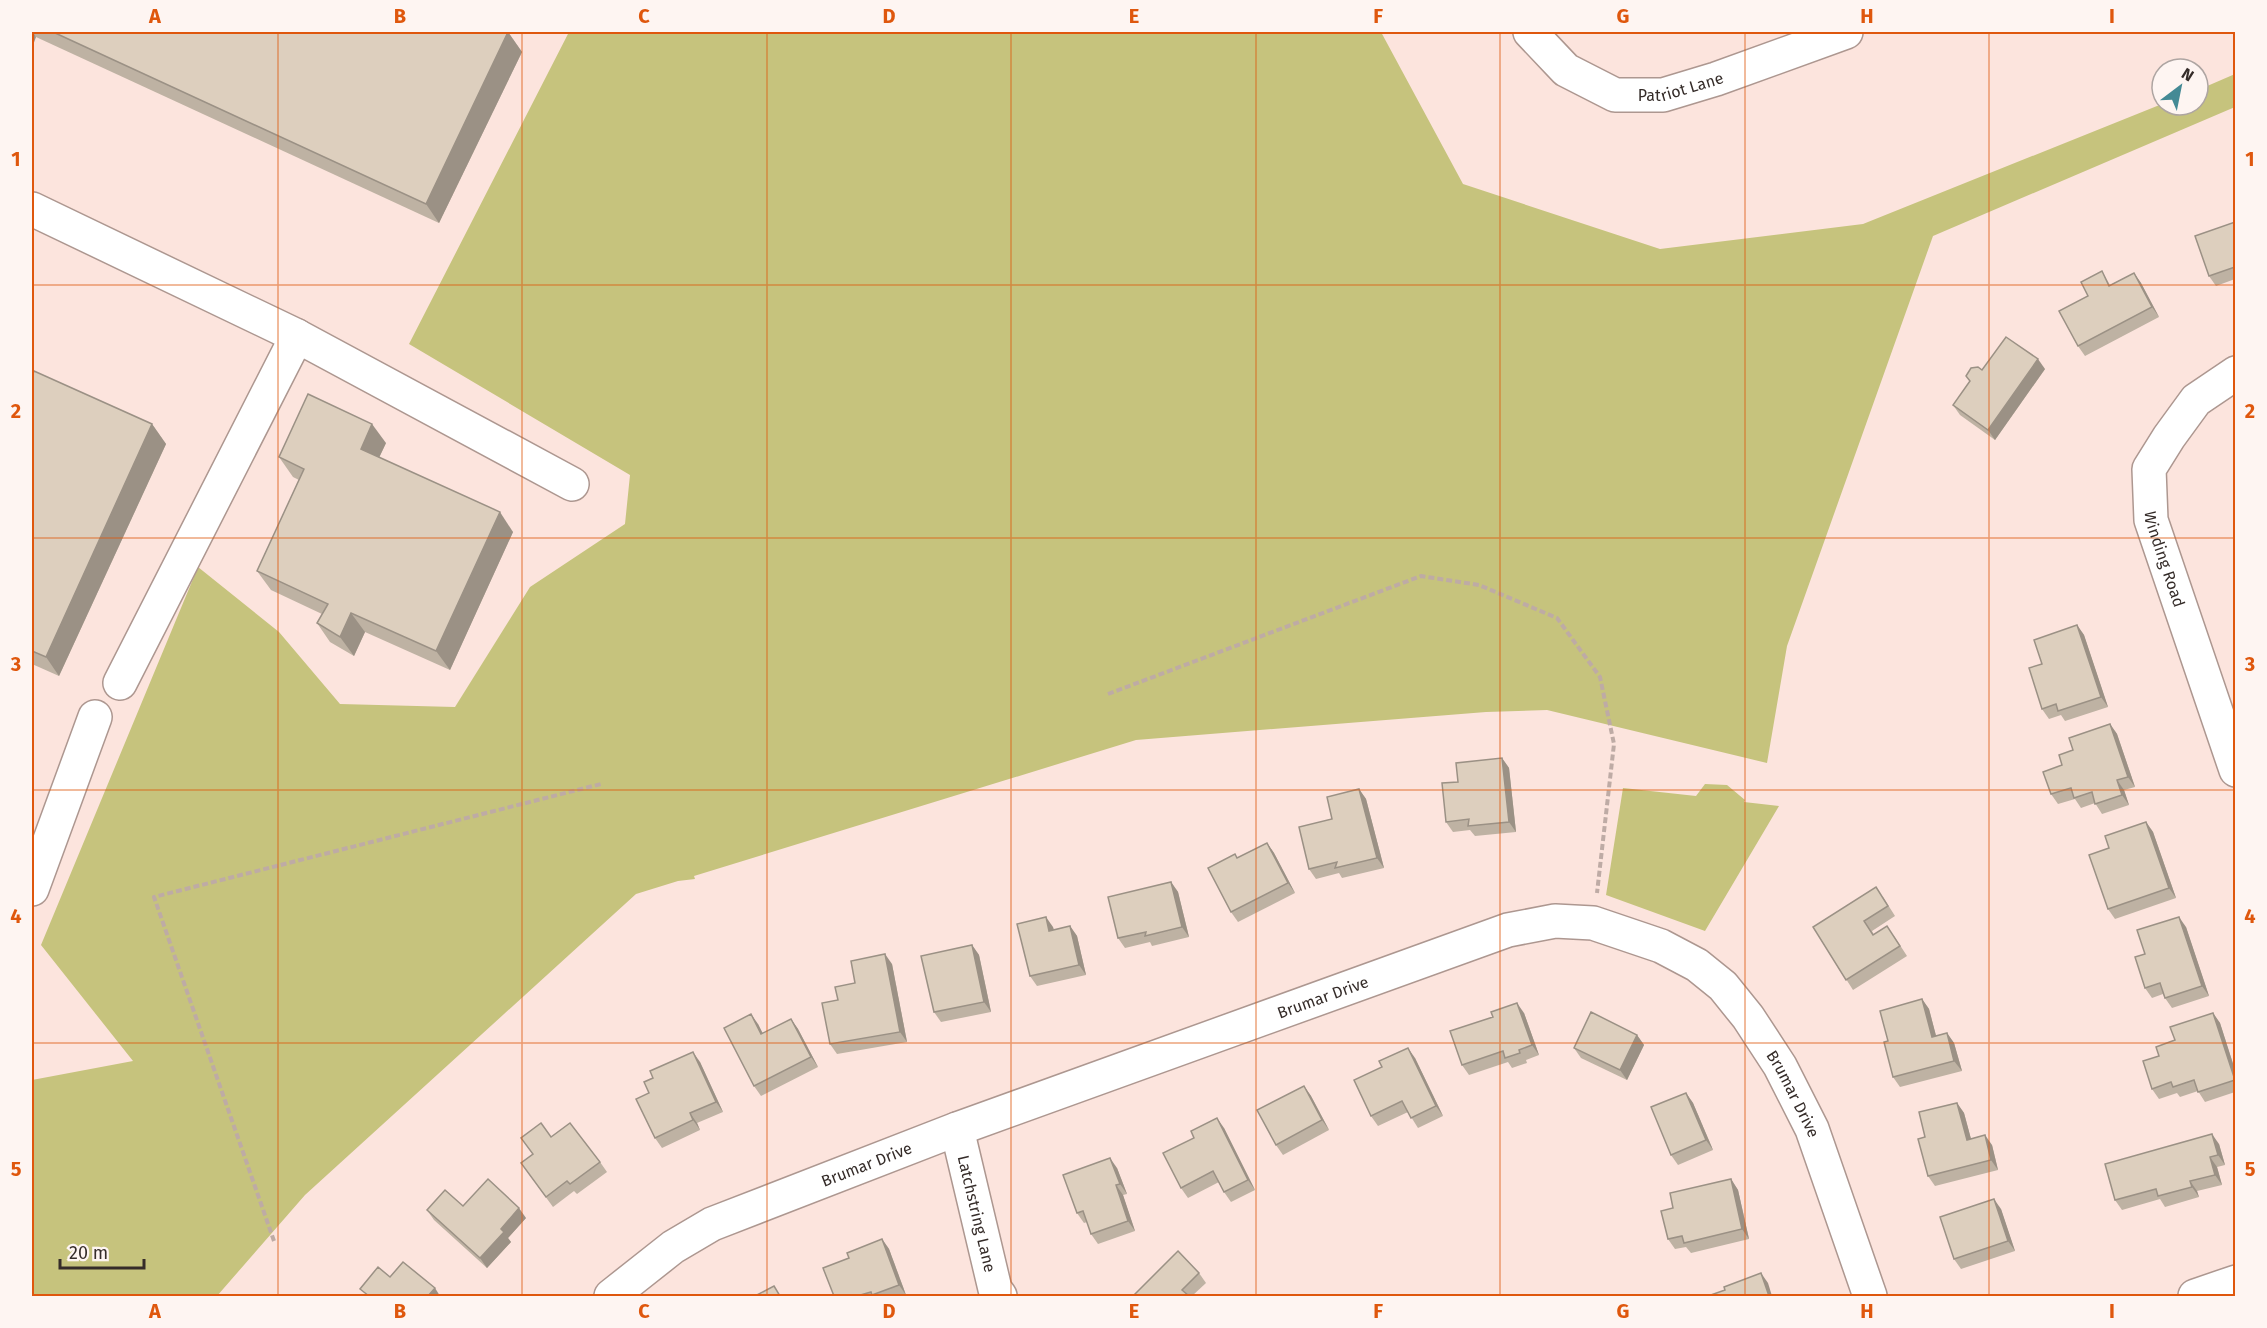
<svg xmlns="http://www.w3.org/2000/svg" width="2267" height="1328" viewBox="0 0 2267 1328" font-family="'Fira Sans',sans-serif">
<rect width="100%" height="100%" fill="#fce4dd"/>
<g fill="#c6c37d">
<path d="M569,32H1381L1463,184L1660,249L1863,224L2162,104L2198,105V90L2235,74V107L1933,236L1787,646L1767,763L1547,710L1486,712L1136,740L694,876L695,879L678,881L636,894L305,1195L217,1296H32V1080L133,1061L41,945L198,567L279,632L340,704L455,707L530,587L625,524L630,475L409,344Z"/>
<path d="M1705,784L1727,785L1745,800L1744,802L1779,806L1705,931L1606,895L1623,788L1696,796Z"/>
</g>
<g fill="none" stroke-linecap="round" stroke-linejoin="round">
<g stroke="#ad9790" stroke-width="36">
<g id="minor">
<path id="s1" d="M1530,32L1566,70L1615,95H1663L1716,79L1846,32"/>
<path d="M32,209L297,336L572,484"/>
<path id="s2" d="M2236,373L2196,400L2169,437L2149,469L2151,520L2236,770"/>
<path d="M120,683L297,336"/>
<path d="M32,889L95,717"/>
<path id="s3" d="M957,1129L995,1289L1000,1296"/>
<path id="s4" d="M611,1296L673,1247L712,1224L957,1129L1508,930L1555,921L1593,923L1661,946L1697,965L1723,986L1748,1017L1780,1066L1812,1129L1870,1296"/>
<path d="M2195,1296L2236,1282"/>
</g>
</g>
<g stroke="#beaba5" stroke-width="4" stroke-dasharray="6 3" stroke-linecap="butt">
<path d="M1108,694L1421,576L1479,585L1557,618L1600,677L1614,744L1597,893"/>
<path d="M274,1241L154,897L601,784"/>
</g>
<use href="#minor" stroke="#fff" stroke-width="33"/>
</g>
<g fill="#beb2a3">
<path d="M32,32H508L522,52L439,223L36,37Z"/>
<path d="M2235,222V279L2216,286L2209,276Z"/>
<path d="M2102,271L2110,285L2134,273L2141,283L2159,317L2085,356L2078,346L2088,296Z"/>
<path d="M2045,369L1995,440L1960,415L1953,405L1982,370Z"/>
<path d="M32,376L152,424L166,444L59,676L32,664Z"/>
<path d="M386,443L379,458L513,532L450,670L365,632L354,656L330,642L317,623L322,614L271,590L257,571L299,480L293,477L279,457Z"/>
<path d="M2077,625L2084,635L2108,707L2065,721L2061,715L2049,719L2042,709V664Z"/>
<path d="M2110,724L2117,734L2135,787L2124,790L2129,805L2102,814L2095,803L2081,808L2075,799L2058,804L2051,794L2062,765L2073,750Z"/>
<path d="M1502,758L1509,768L1516,832L1475,836L1470,830L1453,832L1446,822L1458,782Z"/>
<path d="M1359,789L1366,799L1384,868L1342,878L1339,873L1316,879L1309,869L1332,819Z"/>
<path d="M2146,822L2153,832L2176,898L2115,919L2108,909L2109,848Z"/>
<path d="M1267,843L1274,853L1295,893L1238,922L1231,912L1237,858Z"/>
<path d="M1171,882L1178,892L1189,937L1152,946L1150,942L1125,948L1118,938Z"/>
<path d="M1883,897L1895,916L1872,931L1874,935L1894,936L1907,956L1853,990L1813,927Z"/>
<path d="M1070,926L1077,936L1086,975L1037,986L1030,976L1053,927L1054,930Z"/>
<path d="M2186,927L2209,996L2172,1008L2165,998L2163,994L2152,998L2145,988V954Z"/>
<path d="M972,945L979,955L991,1012L941,1022L934,1012Z"/>
<path d="M892,964L907,1042L837,1054L830,1044L838,1000L855,983Z"/>
<path d="M1922,999L1929,1009L1936,1036L1947,1033L1954,1043L1962,1071L1900,1087L1893,1077L1888,1041Z"/>
<path d="M1524,1013L1539,1055L1526,1060L1527,1063L1512,1068L1508,1062L1469,1075L1462,1065Z"/>
<path d="M2213,1013L2220,1023L2235,1070V1092L2205,1102L2198,1091L2180,1097L2177,1093L2159,1099L2152,1089L2159,1056L2175,1040Z"/>
<path d="M791,1019L798,1029L818,1067L761,1096L754,1086L758,1024L763,1034Z"/>
<path d="M1637,1035L1644,1045L1627,1080L1581,1058L1574,1048Z"/>
<path d="M1415,1058L1443,1116L1418,1128L1408,1112L1378,1126L1371,1116Z"/>
<path d="M700,1062L723,1112L697,1123L700,1130L662,1148L655,1138L649,1093Z"/>
<path d="M1304,1086L1311,1096L1329,1130L1283,1155L1276,1145Z"/>
<path d="M1686,1093L1693,1103L1713,1150L1678,1165L1671,1155Z"/>
<path d="M1957,1103L1964,1113L1971,1139L1992,1145L1998,1170L1935,1186L1928,1176L1925,1137Z"/>
<path d="M1224,1128L1255,1190L1231,1202L1224,1192L1219,1182L1188,1198L1181,1188Z"/>
<path d="M551,1137L600,1162L607,1172L577,1194L574,1191L553,1207L521,1163L533,1154Z"/>
<path d="M2219,1144L2225,1165L2217,1167L2222,1185L2197,1191L2199,1197L2165,1207L2160,1199L2122,1210L2115,1200Z"/>
<path d="M1117,1168L1127,1194L1123,1195L1135,1231L1098,1244L1091,1234L1087,1222L1084,1223L1077,1213Z"/>
<path d="M1731,1179L1738,1190L1749,1239L1691,1253L1686,1247L1675,1249L1668,1239L1673,1208Z"/>
<path d="M463,1206L526,1218L508,1238L511,1242L487,1268L434,1220L427,1210Z"/>
<path d="M2001,1209L2015,1251L1961,1269L1954,1259Z"/>
<path d="M882,1239L889,1249L906,1295L902,1296H834L849,1258Z"/>
<path d="M1199,1273L1206,1283L1192,1296H1133Z"/>
</g>
<g fill="#9b9185">
<path d="M32,32H33L36,37L32,48Z"/>
<path d="M508,32L522,52L439,223L426,204Z"/>
<path d="M2134,273L2141,283L2159,317L2152,307Z"/>
<path d="M2038,359L2045,369L1995,440L1988,430Z"/>
<path d="M152,424L166,444L59,676L46,657Z"/>
<path d="M372,424L386,443L374,468L361,449Z"/>
<path d="M500,512L513,532L450,670L436,651Z"/>
<path d="M351,613L365,632L354,656L340,637Z"/>
<path d="M2077,625L2084,635L2108,707L2101,697Z"/>
<path d="M2110,724L2117,734L2135,787L2128,777Z"/>
<path d="M1502,758L1509,768L1516,832L1509,822Z"/>
<path d="M2117,780L2124,790L2129,805L2122,795Z"/>
<path d="M1359,789L1366,799L1384,868L1377,858Z"/>
<path d="M2146,822L2153,832L2176,898L2169,888Z"/>
<path d="M1267,843L1274,853L1295,893L1288,883Z"/>
<path d="M1171,882L1178,892L1189,937L1182,927Z"/>
<path d="M1046,917L1053,927L1056,941L1049,931Z"/>
<path d="M2179,917L2186,927L2209,996L2202,986Z"/>
<path d="M1070,926L1077,936L1086,975L1079,965Z"/>
<path d="M972,945L979,955L991,1012L984,1002Z"/>
<path d="M885,954L892,964L907,1042L900,1032Z"/>
<path d="M1922,999L1929,1009L1939,1047L1932,1037Z"/>
<path d="M1517,1003L1524,1013L1539,1055L1532,1045Z"/>
<path d="M2213,1013L2220,1023L2235,1070V1080Z"/>
<path d="M751,1014L758,1024L768,1044L761,1034Z"/>
<path d="M791,1019L798,1029L818,1067L811,1057Z"/>
<path d="M1947,1033L1954,1043L1962,1071L1954,1061Z"/>
<path d="M1637,1035L1644,1045L1627,1080L1620,1070Z"/>
<path d="M1408,1048L1415,1058L1443,1116L1436,1106Z"/>
<path d="M693,1052L700,1062L723,1112L716,1102Z"/>
<path d="M1304,1086L1311,1096L1329,1130L1322,1120Z"/>
<path d="M1686,1093L1693,1103L1713,1150L1706,1140Z"/>
<path d="M1957,1103L1964,1113L1974,1150L1967,1140Z"/>
<path d="M690,1113L697,1123L700,1130L693,1120Z"/>
<path d="M1217,1118L1224,1128L1255,1190L1248,1180Z"/>
<path d="M2212,1134L2219,1144L2225,1165L2218,1155Z"/>
<path d="M1985,1135L1992,1145L1998,1170L1991,1160Z"/>
<path d="M2210,1157L2217,1167L2222,1185L2215,1175Z"/>
<path d="M1110,1158L1117,1168L1127,1194L1120,1184Z"/>
<path d="M1731,1179L1738,1190L1749,1239L1742,1229Z"/>
<path d="M2190,1181L2197,1191L2199,1197L2192,1187Z"/>
<path d="M1116,1185L1123,1195L1135,1231L1128,1221Z"/>
<path d="M1994,1199L2001,1209L2015,1251L2008,1241Z"/>
<path d="M519,1208L526,1218L508,1238L511,1242L487,1268L480,1258L501,1229Z"/>
<path d="M882,1239L889,1249L906,1295L899,1285Z"/>
<path d="M1761,1273L1768,1283L1772,1296H1769Z"/>
<path d="M435,1288L440,1296H428Z"/>
</g>
<g fill="#ddcfbe" stroke="#9b9185" stroke-width="1.5">
<path d="M53,32H508L426,204Z"/>
<path d="M2235,222V267L2209,276L2195,236Z"/>
<path d="M2102,271L2109,286L2134,273L2152,307L2078,346L2059,311L2088,296L2081,282Z"/>
<path d="M2006,337L2038,359L1988,430L1953,405L1970,381L1966,376L1971,368L1978,367L1982,370Z"/>
<path d="M34,371L152,424L46,657L32,651V376Z"/>
<path d="M308,394L372,424L361,449L500,512L436,651L351,613L340,637L317,623L328,604L257,571L304,469L279,457Z"/>
<path d="M2077,625L2101,697L2058,711L2056,704L2042,709L2029,668L2042,664L2034,640Z"/>
<path d="M2110,724L2128,777L2117,780L2122,795L2095,804L2092,792L2074,798L2071,788L2051,794L2043,772L2062,765L2059,755L2073,750L2069,738Z"/>
<path d="M1502,758L1509,822L1468,826L1469,819L1446,822L1442,783L1458,782L1456,763Z"/>
<path d="M1359,789L1377,858L1335,868L1337,862L1309,869L1299,827L1332,819L1327,797Z"/>
<path d="M2146,822L2169,888L2108,909L2089,855L2109,848L2105,836Z"/>
<path d="M1267,843L1288,883L1231,912L1208,868L1235,854L1237,858Z"/>
<path d="M1171,882L1182,927L1145,936L1146,932L1118,938L1108,897Z"/>
<path d="M1876,887L1888,906L1864,921L1873,935L1887,926L1900,946L1846,980L1813,927Z"/>
<path d="M1046,917L1049,931L1070,926L1079,965L1030,976L1017,924Z"/>
<path d="M2179,917L2202,986L2165,998L2160,983L2145,988L2135,957L2145,954L2137,930Z"/>
<path d="M972,945L984,1002L934,1012L921,956Z"/>
<path d="M885,954L900,1032L830,1044L822,1003L838,1000L835,987L855,983L851,961Z"/>
<path d="M1922,999L1932,1037L1947,1033L1954,1061L1893,1077L1884,1042L1888,1041L1880,1011Z"/>
<path d="M1517,1003L1532,1045L1519,1050L1520,1053L1505,1058L1503,1051L1462,1065L1450,1031L1493,1017L1491,1012Z"/>
<path d="M1591,1012L1637,1035L1620,1070L1574,1048Z"/>
<path d="M2213,1013L2235,1080L2198,1092L2194,1080L2173,1087L2171,1082L2152,1089L2143,1061L2159,1056L2156,1047L2175,1040L2170,1027Z"/>
<path d="M751,1014L761,1034L791,1019L811,1057L754,1086L724,1028Z"/>
<path d="M1408,1048L1436,1106L1411,1118L1402,1101L1371,1116L1354,1080L1382,1067L1379,1061Z"/>
<path d="M693,1052L716,1102L690,1113L693,1120L655,1138L636,1099L649,1093L644,1082L653,1078L650,1071Z"/>
<path d="M1304,1086L1322,1120L1276,1145L1257,1110Z"/>
<path d="M1686,1093L1706,1140L1671,1155L1651,1107Z"/>
<path d="M1957,1103L1967,1140L1985,1135L1991,1160L1928,1176L1918,1139L1925,1137L1919,1112Z"/>
<path d="M1217,1118L1248,1180L1224,1192L1213,1171L1181,1188L1163,1153L1194,1138L1191,1131Z"/>
<path d="M541,1123L551,1137L570,1123L600,1162L570,1184L567,1181L546,1197L521,1163L533,1154L521,1138Z"/>
<path d="M2212,1134L2218,1155L2210,1157L2215,1175L2190,1181L2192,1187L2158,1196L2156,1189L2115,1200L2105,1164Z"/>
<path d="M1110,1158L1120,1184L1116,1185L1128,1221L1091,1234L1083,1211L1077,1213L1063,1175Z"/>
<path d="M488,1179L519,1208L501,1229L504,1232L480,1258L427,1210L445,1190L463,1206Z"/>
<path d="M1731,1179L1742,1229L1684,1243L1682,1236L1668,1239L1661,1211L1673,1208L1670,1193Z"/>
<path d="M1994,1199L2008,1241L1954,1259L1940,1217Z"/>
<path d="M882,1239L899,1285L872,1295L871,1292L857,1296H834L823,1268L849,1258L847,1253Z"/>
<path d="M1178,1251L1199,1273L1182,1290L1189,1296H1133Z"/>
<path d="M403,1262L435,1288L428,1296H369L360,1289L378,1267L390,1277Z"/>
<path d="M1761,1273L1769,1296H1708L1725,1290L1724,1287Z"/>
<path d="M774,1286L780,1296H755Z"/>
</g>
<path fill="none" stroke="#df570d" stroke-width="1.5" stroke-opacity="0.55" d="M278,32V1296M522,32V1296M767,32V1296M1011,32V1296M1256,32V1296M1500,32V1296M1745,32V1296M1989,32V1296M32,285H2236M32,538H2236M32,790H2236M32,1043H2236"/>
<g text-anchor="middle" dominant-baseline="central" stroke-width="4.5" stroke-linejoin="round" paint-order="stroke">
<g font-size="16" fill="#352c29" stroke="#fef5f2">
<text stroke="none"><textPath href="#s1" startOffset="174">Patriot Lane</textPath></text>
<text stroke="none"><textPath href="#s2" startOffset="224">Winding Road</textPath></text>
<text stroke="none"><textPath href="#s4" startOffset="776">Brumar Drive</textPath></text>
<text stroke="none"><textPath href="#s4" startOffset="1334">Brumar Drive</textPath></text>
<text stroke="none"><textPath href="#s4" startOffset="290">Brumar Drive</textPath></text>
<text stroke="none"><textPath href="#s3" startOffset="87">Latchstring Lane</textPath></text>
</g>
</g>
<rect width="2267" height="1328" fill="none" stroke="#fef5f2" stroke-width="66"/>
<g transform="translate(2180 87) rotate(32)"><circle r="28" fill="#fef5f2" stroke="#aea5a2" stroke-width="1.5"/>
<path d="M0-4.5L10 22L0 15L-10 22Z" fill="#448a95"/>
<text y="-9" font-size="16" font-weight="bold" text-anchor="middle" fill="#352c29">N</text>
</g>
<path d="M60 1259v9h84v-9" fill="none" stroke="#352c29" stroke-width="3"/>
<text x="69" y="1259" font-size="18" fill="#352c29" stroke="#fef5f2" stroke-width="4.5" paint-order="stroke">20 m</text>
<rect x="33" y="33" width="2201" height="1262" fill="none" stroke="#df570d" stroke-width="2"/>
<g font-size="20" text-anchor="middle" font-weight="bold" fill="#df570d">
<text x="155" y="23">A</text>
<text x="400" y="23">B</text>
<text x="644" y="23">C</text>
<text x="889" y="23">D</text>
<text x="1134" y="23">E</text>
<text x="1378" y="23">F</text>
<text x="1623" y="23">G</text>
<text x="1867" y="23">H</text>
<text x="2112" y="23">I</text>
<text x="16" y="166">1</text>
<text x="2250" y="166">1</text>
<text x="16" y="418">2</text>
<text x="2250" y="418">2</text>
<text x="16" y="671">3</text>
<text x="2250" y="671">3</text>
<text x="16" y="923">4</text>
<text x="2250" y="923">4</text>
<text x="16" y="1176">5</text>
<text x="2250" y="1176">5</text>
<text x="155" y="1318">A</text>
<text x="400" y="1318">B</text>
<text x="644" y="1318">C</text>
<text x="889" y="1318">D</text>
<text x="1134" y="1318">E</text>
<text x="1378" y="1318">F</text>
<text x="1623" y="1318">G</text>
<text x="1867" y="1318">H</text>
<text x="2112" y="1318">I</text>
</g>
</svg>
